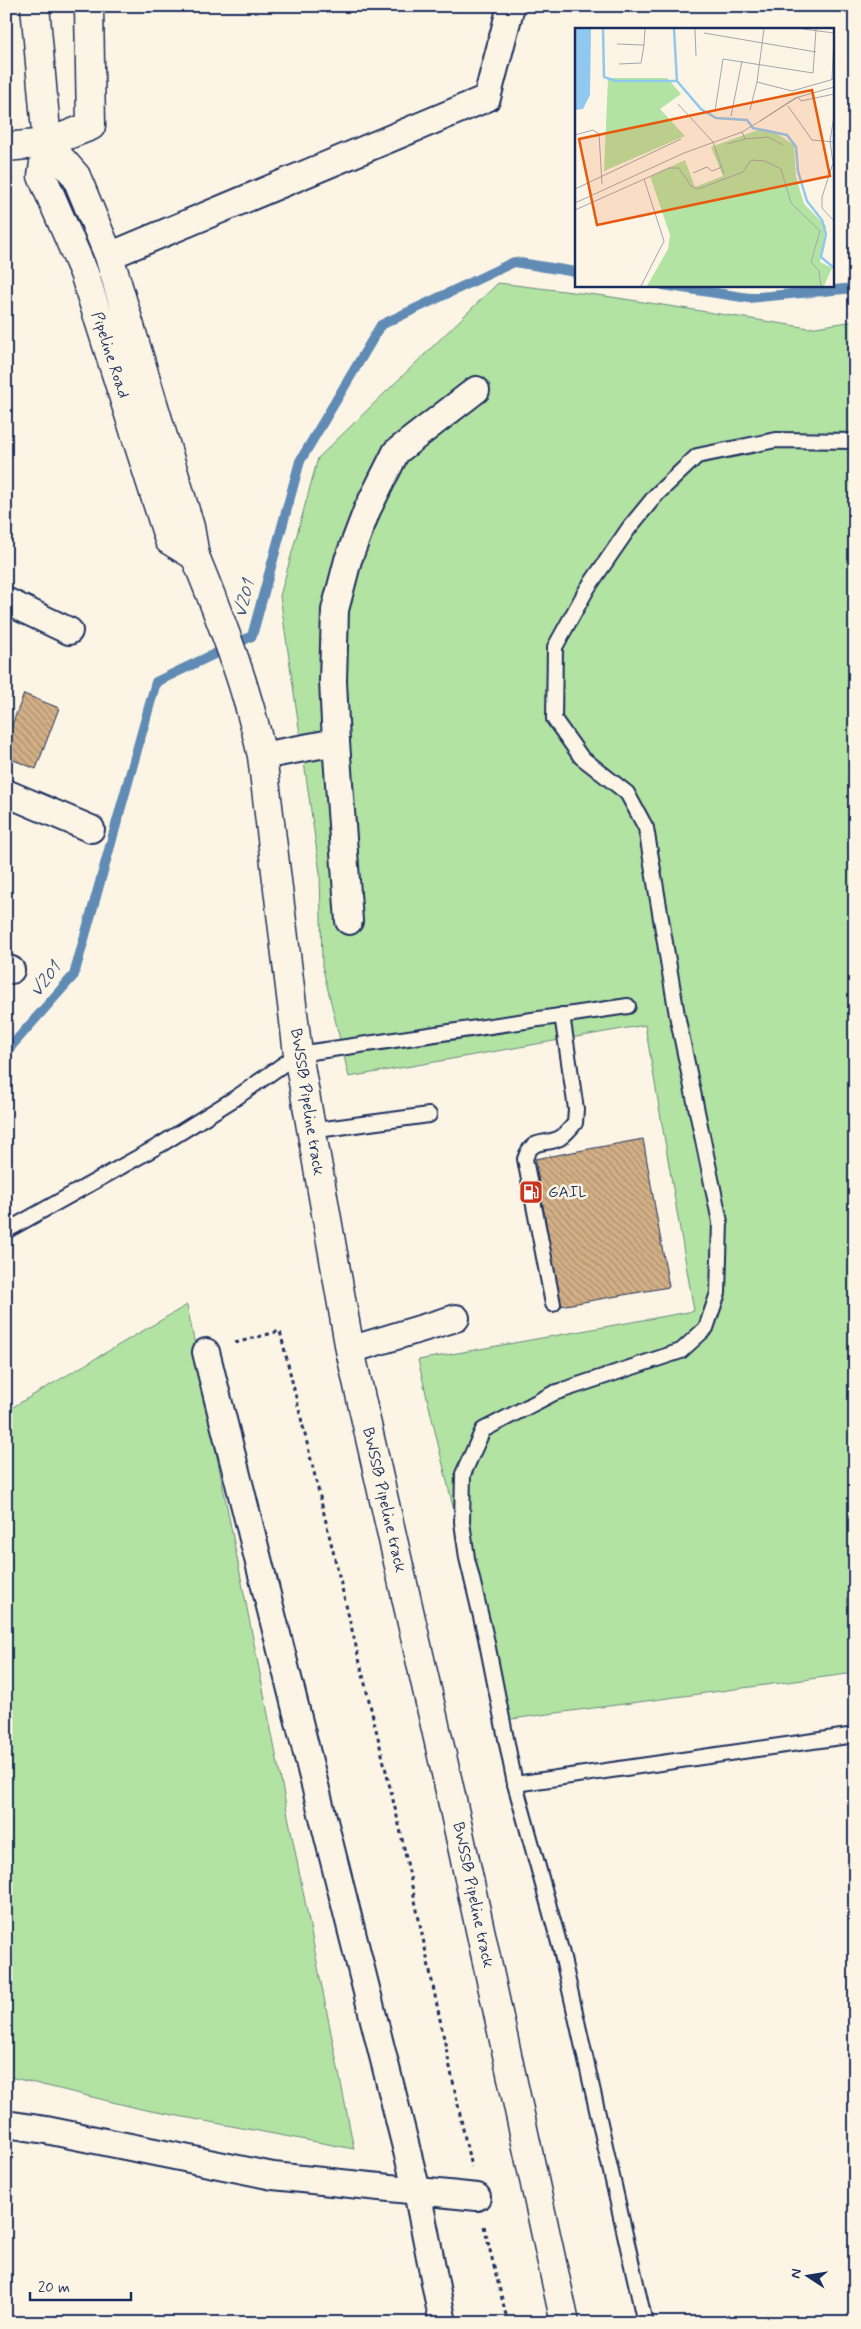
<svg xmlns="http://www.w3.org/2000/svg" width="861" height="2329" viewBox="0 0 861 2329" font-family="Mynerve,sans-serif">
<defs>
<pattern id="building-back-hatch" width="6" height="6" patternUnits="userSpaceOnUse" patternTransform="scale(1.25)"><rect width="6" height="6" fill="#d3af85"/><path d="M-1 5l2 2M0 0l6 6M5-1l2 2" fill="none" stroke="#aa8f70"/></pattern>
</defs>
<rect width="100%" height="100%" fill="#fcf5e5"/>
<filter id="ink" filterUnits="userSpaceOnUse"><feTurbulence type="fractalNoise" baseFrequency=".02" numOctaves="2"/><feDisplacementMap in="SourceGraphic" scale="10" xChannelSelector="R" yChannelSelector="G"/><feConvolveMatrix kernelMatrix="1 2 1 2 8 2 1 2 1" color-interpolation-filters="sRGB"/></filter>
<g filter="url(#ink)">
<g fill="#b3e3a2" stroke="#678980">
<path d="M498,283L605,296L809,328L855,321V1673L504,1720L418,1360L694,1311L645,1025L349,1077L322,965L320,873L280,596L318,458Z"/>
<path d="M187,1305L354,2149L141,2109L6,2076V1411Z"/>
</g>
<g fill="none" stroke-linecap="round" stroke-linejoin="round">
<g stroke="#618bb5" stroke-width="10">
<path d="M663,285L749,298L855,288"/>
<path d="M6,1052L74,975L156,682L252,636L300,461L381,325L514,262L576,272"/>
</g>
</g>
<g fill="url(#building-back-hatch)" stroke="#1b2f5e">
<path d="M24,694L59,708L36,769L6,757V740Z"/>
<path d="M643,1139L669,1287L560,1306L535,1159Z"/>
</g>
<g fill="none" stroke-linecap="round" stroke-linejoin="round">
<g stroke="#1b2f5e" stroke-width="18">
<g id="lane">
<path d="M310,1131L429,1115"/>
<path d="M6,1231L160,1145L237,1097L298,1054L628,1006"/>
<path d="M553,1304L525,1159C532,1137 545,1146 560,1138C566,1134 571,1128 575,1123L576,1109L562,1015"/>
<path d="M515,1784L855,1735"/>
<path d="M645,2323L561,1950L515,1784L486,1638L467,1558L462,1522L463,1474L483,1430L554,1393L681,1351L706,1328L718,1293L720,1222L677,1015L646,828L627,793L581,757L554,719L555,647L587,589L629,528L656,495L697,456L776,440L855,441"/>
</g>
</g>
<g stroke="#1b2f5e" stroke-width="30">
<g id="street">
<path d="M109,256L487,98L511,6"/>
<path d="M6,601L69,631"/>
<path d="M336,742L349,921"/>
<path d="M262,756L336,742L333,681L335,610L348,560L367,510L396,452L476,390"/>
<path d="M6,793L91,829"/>
<path d="M6,968L11,970"/>
<path d="M350,1350L456,1318"/>
<path d="M206,1352L417,2191L443,2323"/>
<path d="M6,2124L46,2130L273,2176L477,2197"/>
</g>
</g>
<g stroke="#1b2f5e" stroke-width="31">
<g id="secondary">
<path d="M35,6L47,143L42,176L84,273L169,540L195,556L190,527L109,256L76,176L47,143"/>
<path d="M6,147L47,143L91,126L89,6"/>
<path d="M195,556C222,622 247,687 262,756L298,1054L350,1350L452,1800L565,2323"/>
</g>
</g>
<g stroke="#1b2f5e" stroke-width="3" stroke-dasharray="4 4" stroke-linecap="butt">
<path d="M235,1343L280,1331L400,1829L471,2167"/>
<path d="M484,2226L508,2323"/>
</g>
<use href="#lane" stroke="#fcf5e5" stroke-width="14"/>
<use href="#street" stroke="#fcf5e5" stroke-width="26"/>
<use href="#secondary" stroke="#fcf5e5" stroke-width="28"/>
</g>
</g>
<defs>
<g id="fuel-square" transform="scale(1.25)"><rect x="-9" y="-9" width="18" height="18" rx="4" fill="#c8321e" stroke="#fcf5e5"/><path d="M-5.5-6h7V0h2V4h1.3V-2.5L3-4.5l.8-.8L6-3V5H2.5V1h-1V6h-7ZM-4.2-4.7v3.2H.2V-4.7Z" fill="#fff"/></g>
</defs>
<g fill-rule="evenodd">
<use href="#fuel-square" x="531" y="1192"/>
</g>
<g text-anchor="middle" dominant-baseline="central" stroke-width="5" stroke-linejoin="round" paint-order="stroke">
<g font-size="16" fill="#1b2f5e" stroke="#fcf5e5">
<text transform="translate(110 355) rotate(72)">Pipeline Road</text>
<text transform="translate(307 1102) rotate(81)">BWSSB Pipeline track</text>
<text transform="translate(384 1500) rotate(77)">BWSSB Pipeline track</text>
<text transform="translate(473 1895) rotate(78)">BWSSB Pipeline track</text>
</g>
<g font-size="16" fill="#1b2f5e" stroke="#fcf5e5" text-anchor="start">
<text x="548" y="1192">GAIL</text>
</g>
<g font-size="18" font-style="italic" fill="#385582" stroke="#fcf5e5">
<text transform="translate(245 599) rotate(-75)">V201</text>
<text transform="translate(46 980) rotate(-52)">V201</text>
</g>
</g>
<g transform="translate(575 28)">
<rect width="259" height="259" fill="#fcf5e5"/>
<path d="M33,50H92L106,66L85,81L110,108L29,143ZM183,102L198,103L219,117L221,149L229,176L251,198L245,234L257,240L249,258H72L93,221L95,207L75,148L110,132L120,159L148,148L136,119Z" fill="#b3e3a2"/>
<path d="M0,1H16L15,67L8,81L0,82Z" fill="#90c8ef"/>
<path fill="none" stroke="#90c8ef" stroke-width="2.5" d="M28,1L29,49L41,53H102M99,1L102,53L126,81L141,90L172,92L178,100L212,107L221,119L223,143L232,173L247,192L251,206L246,229L259,240"/>
<path fill="none" stroke="#a2a6af" stroke-width="1" d="M120,1L121,28M189,1L182,54L217,63L259,51M228,1L259,5M129,5L241,24M42,16L69,17L70,1M44,36L66,35L69,17M257,52L259,8M223,69L185,93L220,70L259,59M223,69L226,73L259,66M103,76L138,114L149,146M213,78L237,112L259,114M175,82L182,54M140,83L148,31L238,45L241,1M156,88L167,33M259,88L255,113L258,135L247,169V180L259,193M167,104L170,111L193,109L208,117M0,107L18,102L24,106L27,156M152,116L170,111M118,145L132,139L137,143L147,139M0,161L106,111M0,175L109,125L167,104L185,93M0,182L94,140H104L116,158L123,161L168,144L176,132L190,133L206,141L216,175L245,203L236,234L244,243L246,258M66,258L89,213L69,151"/>
<path fill="#e8590c" fill-opacity="0.15" stroke="#e8590c" stroke-width="2.5" d="M237,62L255,148L22,197L4,111Z"/>
<rect width="259" height="259" fill="none" stroke="#1b2f5e" stroke-width="2.5"/>
</g>
<rect width="861" height="2329" fill="none" stroke="#fcf5e5" stroke-width="25"/>
<rect x="12" y="12" width="836" height="2304" fill="none" stroke="#1b2f5e" stroke-width="2" filter="url(#ink)"/>
<g transform="translate(808 2276) rotate(282)" stroke="#fcf5e5" stroke-width="4" paint-order="stroke">
<path d="M0-4L9 19L0 12L-9 19Z" fill="#1b2f5e"/>
<text y="-8" font-size="14" font-weight="bold" text-anchor="middle" fill="#1b2f5e">N</text>
</g>
<path d="M30 2292v8h101v-8" fill="none" stroke="#1b2f5e" stroke-width="2.5"/>
<text x="38" y="2292" font-size="15" fill="#1b2f5e" stroke="#fcf5e5" stroke-width="4" paint-order="stroke">20 m</text>
</svg>
